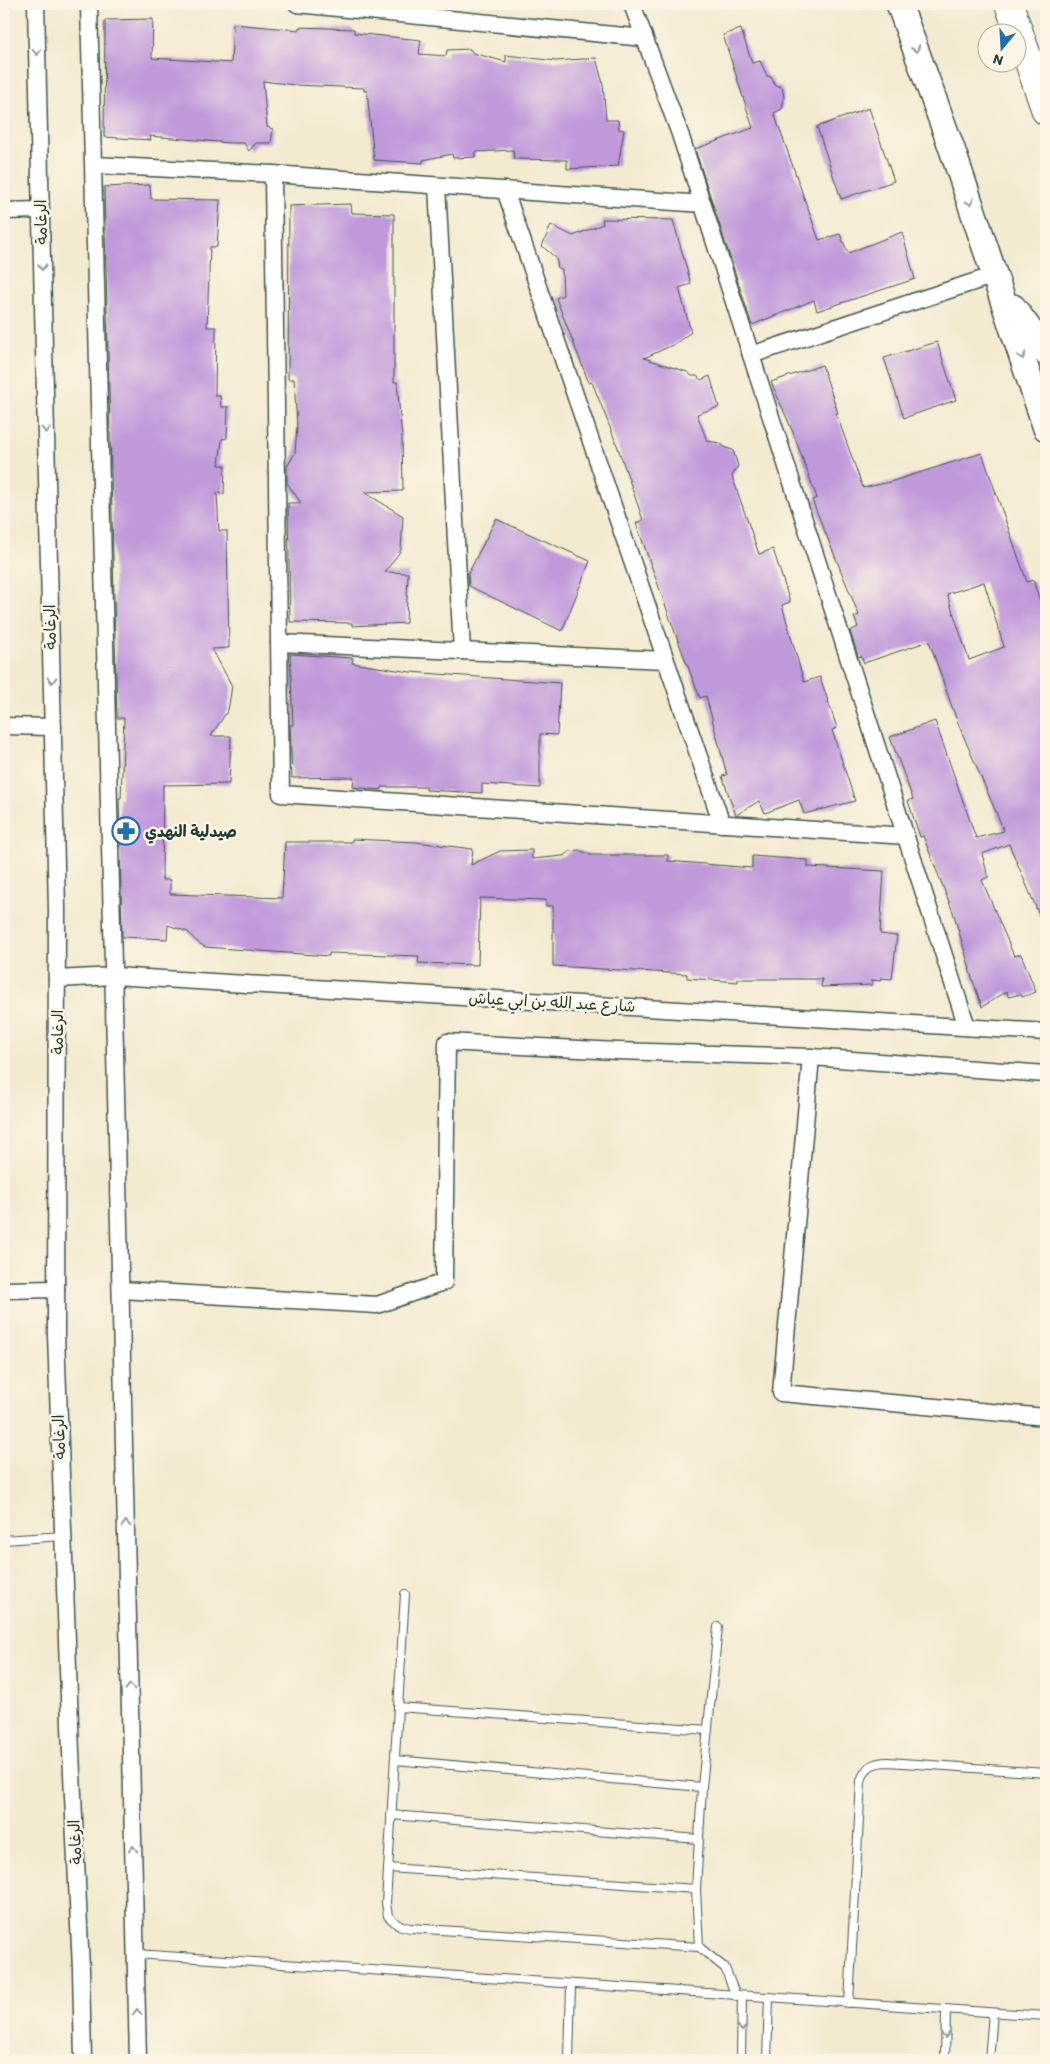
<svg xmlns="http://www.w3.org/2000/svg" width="1050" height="2064" viewBox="0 0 1050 2064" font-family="Itim,'Playpen Sans Arabic',sans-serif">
<rect width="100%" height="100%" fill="#fcf5e5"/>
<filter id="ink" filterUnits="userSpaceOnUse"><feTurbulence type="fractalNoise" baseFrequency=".02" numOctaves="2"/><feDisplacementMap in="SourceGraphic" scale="10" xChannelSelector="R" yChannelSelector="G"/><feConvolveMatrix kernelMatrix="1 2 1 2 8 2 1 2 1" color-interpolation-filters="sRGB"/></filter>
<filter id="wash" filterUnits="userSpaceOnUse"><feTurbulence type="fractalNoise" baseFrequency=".0096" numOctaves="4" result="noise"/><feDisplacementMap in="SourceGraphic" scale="20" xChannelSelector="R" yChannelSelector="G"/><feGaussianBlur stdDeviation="1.12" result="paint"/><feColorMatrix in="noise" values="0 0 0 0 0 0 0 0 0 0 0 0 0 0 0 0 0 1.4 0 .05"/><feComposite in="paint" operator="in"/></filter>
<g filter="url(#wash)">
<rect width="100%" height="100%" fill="#f3ead0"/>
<g id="blocks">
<g fill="#c099db" fill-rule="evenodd">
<path d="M153,19L152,58L231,63L233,24L299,30V27L354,29V33L421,40L419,54L446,56L447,50L470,49L473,53L506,62V55L556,61L596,58L603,84L606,120H618L619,129L624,130L618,166L567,169V160L514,159L513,150L475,152V157L453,158L452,154L423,160V163L374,160L367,91H364V88L295,85L263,81L267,127L273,129L271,143H256L249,151L244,143H230L150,136L151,140L104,137L105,20Z"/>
<path d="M741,29L752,63L760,61L767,76L771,77L775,85L782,87L784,97L782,109L774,113L819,240L840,234L848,253L902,232L915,279L817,311L814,300L752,325L695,149L753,128L723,35Z"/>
<path d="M869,108L894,181L841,199L817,127Z"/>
<path d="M150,185L151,199L220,200L217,247H210L207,327H216L215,396H220L221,407H228L227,438L222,439L219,465H225L224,494L217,493L219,531H227L229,648L212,649L232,686L228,710L211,736H231L229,784L163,785L162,880H170V894L282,898L285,842H352V839L416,842L473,849L471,865L500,851L532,850V859L563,856L571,851L579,850L591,855H668V861L752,868V856L808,860V867L884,871L880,934L897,936L892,979L881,978L880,981L872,980V985L821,987L822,979H738V982L687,978V974L553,966V906H546V900L480,898L478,965L418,963L419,956L329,953V956L205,947L196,941L188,932L168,925L167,939L122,937L119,798H121L124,718H117L104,187Z"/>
<path d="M351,204L352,213L394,214V382H397L402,438L403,491L364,492L403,516L401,550L385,572L408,573L406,623L352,626V623L290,622L288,503H301L287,483V467L295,453L297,426L294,379H288L289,206Z"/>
<path d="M602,219L673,220L691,284L679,288L691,332L675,344L644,358L687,372L692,376H697L701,380L710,376L719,407L697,414L707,441L720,443L726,448L733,450L738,466L732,476L759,554L773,549L790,602L782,605L804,682L820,677L837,728L832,730L855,801L804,814L799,800L765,813L759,801L736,815L722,776L727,775L706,696L700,698L677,638L636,523L643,520L617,445L592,382L589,383L556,298L563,295L562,269L558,268L556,258L542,246L551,225L573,236L603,224Z"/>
<path d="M937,342L956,400L904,418L884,358Z"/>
<path d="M822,365L838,413H836L863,488L890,482L982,453L1027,582L1033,580L1046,618V931L1009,844L982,854L988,877L982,880L1014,956L1021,954L1036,992L1022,997L1021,994L1008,997L1007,991L982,1007L969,969H970L953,912L923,836L920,837L908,801L913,799L890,737L935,721L976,838L1004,831L957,721L929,641L864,663L861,656L858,657L850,631L858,627L854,617L859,615L812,500L817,498L792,430L771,382ZM984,582L1004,647L969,660L947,594Z"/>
<path d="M496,519L590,561L562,631L469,586L468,574Z"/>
<path d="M290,654L353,658L352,663L410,672L560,683L557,735L540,734V788L482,784V793L426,790V787H382L381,790L353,787L354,777L292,778L290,725H293Z"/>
</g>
</g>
</g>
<g filter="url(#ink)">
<use href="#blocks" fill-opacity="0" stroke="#3f574b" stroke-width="1"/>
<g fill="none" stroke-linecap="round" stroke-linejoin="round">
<g stroke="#3f574b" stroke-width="10">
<g id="service">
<path d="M4,1540L63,1536"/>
<path d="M405,1594L386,1903L388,1916L398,1925L410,1928L699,1947"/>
<path d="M718,1627L702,1787L696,1889L699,1947L725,1968L736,1996"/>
<path d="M398,1707L708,1730"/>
<path d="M395,1760L702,1787"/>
<path d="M391,1815L699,1839"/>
<path d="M388,1868L696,1889"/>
<path d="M136,1954L1046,2016"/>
<path d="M849,2003L861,1781C865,1767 873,1762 888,1762L1046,1773"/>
<path d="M569,2060L571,1984"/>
<path d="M741,2060L742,1996"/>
<path d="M767,2060L769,1997"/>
<path d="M945,2060L946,2009"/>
<path d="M989,2060L993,2013"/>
</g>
</g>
<g stroke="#3f574b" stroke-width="19">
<g id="minor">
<path d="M36,4L57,909L56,1335L71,1752L81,1969L83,2060"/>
<path d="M89,4C107,689 123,1375 138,2060"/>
<path d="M297,4L644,38"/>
<path d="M632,4L680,134L967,1027"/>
<path d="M94,165L273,174L703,204"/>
<path d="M273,174L281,794L906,836"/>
<path d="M437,186L462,651"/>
<path d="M505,190L722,824"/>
<path d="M4,211L41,210"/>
<path d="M751,355L995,275"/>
<path d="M279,643L665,660"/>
<path d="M4,726L53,727"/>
<path d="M57,979L114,976L1046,1032"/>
<path d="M811,1057L781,1393L1046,1417"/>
<path d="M4,1290L56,1289"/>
<path d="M121,1290L377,1305L444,1282L447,1042L617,1051L811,1057L1046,1074"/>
</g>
</g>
<g stroke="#3f574b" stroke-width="28">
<g id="primary">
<path d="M899,4L952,149L1046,428"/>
<path d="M1013,307L1046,352"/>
</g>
</g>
<g stroke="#3f574b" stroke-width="30">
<path id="motorway" d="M1009,4L1046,111"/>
</g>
<use href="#service" stroke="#fff" stroke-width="8"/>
<use href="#minor" stroke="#fff" stroke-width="16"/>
<use href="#primary" stroke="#fff" stroke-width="25"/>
<use href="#motorway" stroke="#fff" stroke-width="28"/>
</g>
<defs><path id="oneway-chevron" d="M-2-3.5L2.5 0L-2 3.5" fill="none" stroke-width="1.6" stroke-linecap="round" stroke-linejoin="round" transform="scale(1.25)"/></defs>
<g stroke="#8f9e9a">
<use href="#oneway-chevron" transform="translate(916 49) rotate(70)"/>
<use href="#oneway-chevron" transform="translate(37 52) rotate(89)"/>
<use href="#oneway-chevron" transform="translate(970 202) rotate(71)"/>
<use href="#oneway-chevron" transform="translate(42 267) rotate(89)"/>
<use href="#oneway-chevron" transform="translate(1022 356) rotate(71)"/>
<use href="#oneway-chevron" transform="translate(46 430) rotate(89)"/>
<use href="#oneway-chevron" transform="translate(52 680) rotate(89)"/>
<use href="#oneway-chevron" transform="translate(126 1524) rotate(-91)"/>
<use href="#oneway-chevron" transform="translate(130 1687) rotate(-91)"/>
<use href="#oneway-chevron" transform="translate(133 1849) rotate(-91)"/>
<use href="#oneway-chevron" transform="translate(137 2012) rotate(-91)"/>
<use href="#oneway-chevron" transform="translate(742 2028) rotate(91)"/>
<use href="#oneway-chevron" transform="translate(945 2035) rotate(91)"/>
</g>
</g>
<defs>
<g id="pharmacy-ring" transform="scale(1.4375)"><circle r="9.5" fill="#fcf5e5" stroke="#1f6fb2" stroke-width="1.5"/><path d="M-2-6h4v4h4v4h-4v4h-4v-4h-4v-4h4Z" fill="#1f6fb2"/></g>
</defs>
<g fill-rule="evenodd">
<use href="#pharmacy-ring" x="126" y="831"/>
</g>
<g text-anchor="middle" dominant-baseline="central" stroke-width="5" stroke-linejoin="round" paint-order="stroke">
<g font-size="16" fill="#1f3d34" stroke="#fcf5e5">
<text transform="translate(41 222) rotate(-91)">الرغامة</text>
<text transform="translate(50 627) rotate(-91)">الرغامة</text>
<text transform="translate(552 1002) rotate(3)">شارع عبد الله بن ابي عياش</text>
<text transform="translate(57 1032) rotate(-90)">الرغامة</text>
<text transform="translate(59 1437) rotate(-92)">الرغامة</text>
<text transform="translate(75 1842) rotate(-93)">الرغامة</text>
</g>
<g font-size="16" font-weight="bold" fill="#1f3d34" stroke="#fcf5e5" text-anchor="start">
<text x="145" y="831">صيدلية النهدي</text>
</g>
</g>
<rect width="1050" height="2064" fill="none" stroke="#fcf5e5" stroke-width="20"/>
<g transform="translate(1002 48) rotate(198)"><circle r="24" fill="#fcf5e5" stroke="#a4ab9e"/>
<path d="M0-4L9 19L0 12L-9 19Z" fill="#1f6fb2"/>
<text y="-8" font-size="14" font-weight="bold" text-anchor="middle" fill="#1f3d34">N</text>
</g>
</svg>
